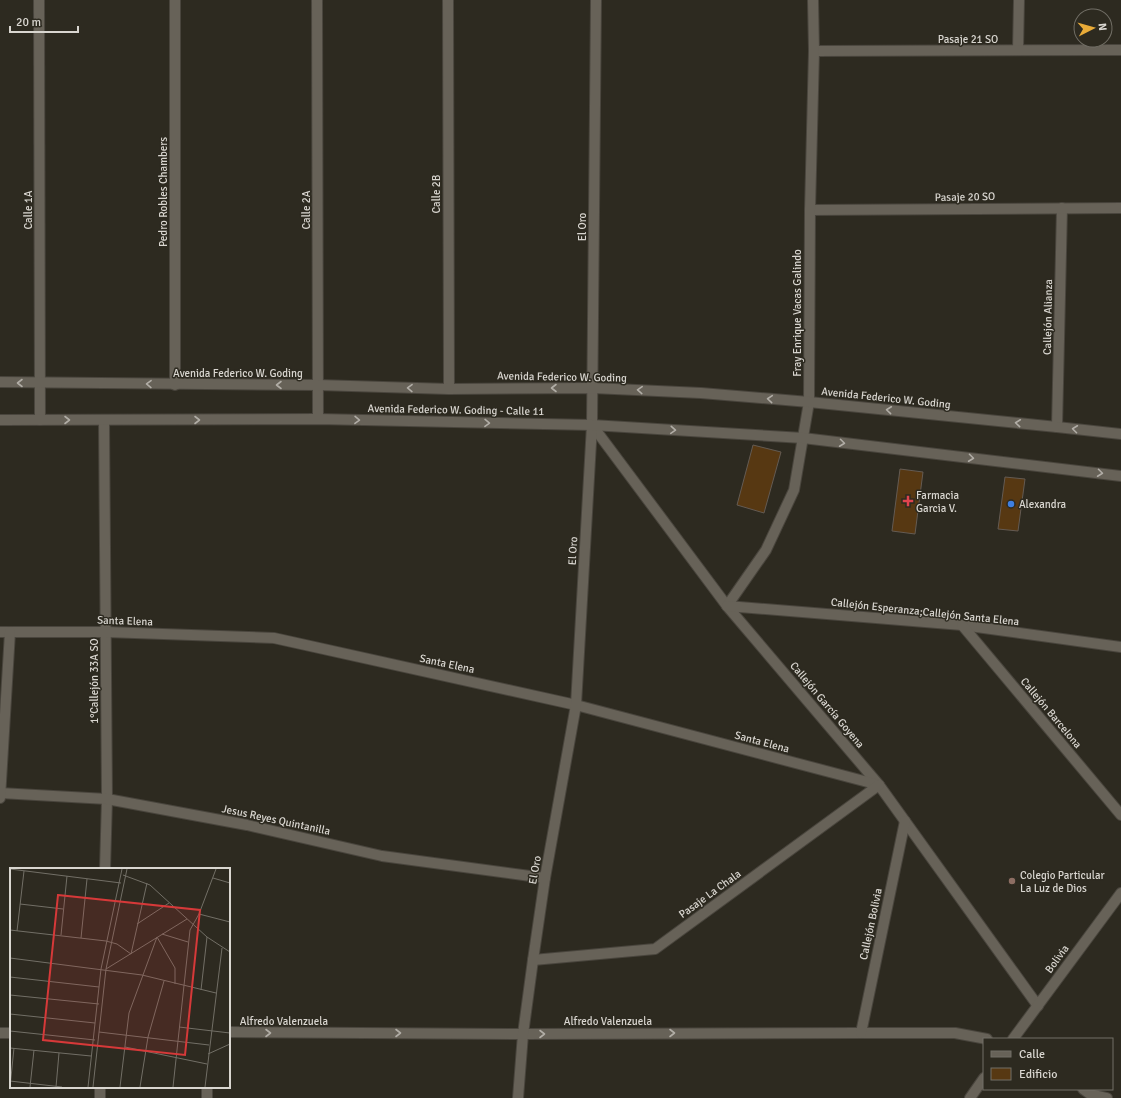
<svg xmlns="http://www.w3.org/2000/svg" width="1121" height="1098" viewBox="0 0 1121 1098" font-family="Signika,sans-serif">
<rect width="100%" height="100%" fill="#2d2a20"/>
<g fill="#573812" stroke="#645b53">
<path d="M753,445L781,452L764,513L737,505Z"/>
<path d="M900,469L923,472L915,534L892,531Z"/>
<path d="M1005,477L1025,479L1018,531L998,529Z"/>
</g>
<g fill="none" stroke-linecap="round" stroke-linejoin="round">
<g stroke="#49453d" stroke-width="12">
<path id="pedestrian" d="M1057,427L1062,208"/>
</g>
<g stroke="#49453d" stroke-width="12">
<g id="minor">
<path d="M39,0L40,420"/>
<path d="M317,0L318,419"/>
<path d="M448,0L449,389"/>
<path d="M1018,50L1019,0"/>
<path d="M814,51L1121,50"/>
<path d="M810,210L1121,208"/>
<path d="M175,385V0"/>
<path d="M104,420L107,799L105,869"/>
<path d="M592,425L727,606L879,785L1038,1006"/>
<path d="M727,606L766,550L794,490L809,402L810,210L814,51L813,0"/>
<path d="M727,606L962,625L1121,647"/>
<path d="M962,625L1121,815"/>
<path d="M0,632H106L274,638L576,705L879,785"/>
<path d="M0,793L107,799L247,825L382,856L545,878"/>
<path d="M0,798L10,632"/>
<path d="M533,960L655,949L879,785"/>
<path d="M229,1032L523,1034L861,1033H955L987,1039"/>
<path d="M0,1033H11"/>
<path d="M861,1033L905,821"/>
<path d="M1013,1039L1121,893"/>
<path d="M1083,1089L1090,1094L1107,1098"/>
<path d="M100,1098V1087"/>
<path d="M207,1098V1087"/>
<path d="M518,1098L523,1034L533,960L545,878L576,705L592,425L596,0"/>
<path d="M970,1098L984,1078"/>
</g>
</g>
<g stroke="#49453d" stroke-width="12">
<g id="tertiary">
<path d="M0,382L318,385L449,389L593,388L701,393L809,402L1057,427L1121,434"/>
<path d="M0,420L318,419L592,425L803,438L1121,476"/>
</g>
</g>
<use href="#pedestrian" stroke="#676258" stroke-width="10"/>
<use href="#minor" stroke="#676258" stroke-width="10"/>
<use href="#tertiary" stroke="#676258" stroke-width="10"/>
</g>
<defs><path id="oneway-chevron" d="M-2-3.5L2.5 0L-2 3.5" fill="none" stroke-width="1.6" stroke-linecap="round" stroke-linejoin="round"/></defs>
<g stroke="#b1ada6">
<use href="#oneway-chevron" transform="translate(20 383) rotate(-180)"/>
<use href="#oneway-chevron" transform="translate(149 384) rotate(-179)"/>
<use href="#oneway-chevron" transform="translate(279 385) rotate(-180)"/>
<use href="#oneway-chevron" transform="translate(410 388) rotate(-179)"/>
<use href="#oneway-chevron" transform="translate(554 388) rotate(180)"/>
<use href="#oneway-chevron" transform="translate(640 390) rotate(-177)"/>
<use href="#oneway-chevron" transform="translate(770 399) rotate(-175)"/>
<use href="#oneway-chevron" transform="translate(889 410) rotate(-174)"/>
<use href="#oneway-chevron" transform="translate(67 420)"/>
<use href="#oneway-chevron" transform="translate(197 420)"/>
<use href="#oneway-chevron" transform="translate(357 420) rotate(1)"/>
<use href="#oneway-chevron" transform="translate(487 423) rotate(1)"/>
<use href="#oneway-chevron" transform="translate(1018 423) rotate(-174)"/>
<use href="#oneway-chevron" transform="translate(1075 429) rotate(-173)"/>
<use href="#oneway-chevron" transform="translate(673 430) rotate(4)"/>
<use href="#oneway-chevron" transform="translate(842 443) rotate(7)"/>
<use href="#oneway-chevron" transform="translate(971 458) rotate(7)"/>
<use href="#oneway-chevron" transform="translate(1100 473) rotate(7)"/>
<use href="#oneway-chevron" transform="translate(268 1033)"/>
<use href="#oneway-chevron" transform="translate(398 1033)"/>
<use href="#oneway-chevron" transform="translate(672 1033)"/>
<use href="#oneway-chevron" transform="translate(542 1034)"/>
</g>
<path fill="#e0444e" stroke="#2d2a20" stroke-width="1.5" d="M906 495h4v4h4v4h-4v4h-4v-4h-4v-4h4z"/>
<circle fill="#3f7fe0" stroke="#2d2a20" stroke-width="1.5" cx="1011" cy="504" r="4"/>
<circle fill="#8d6e63" stroke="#2d2a20" stroke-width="1.5" cx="1012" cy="881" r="4"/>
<g text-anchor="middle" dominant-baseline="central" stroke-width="3" stroke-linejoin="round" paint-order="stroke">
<g font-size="11" fill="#d9d6d0" stroke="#2d2a20">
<text x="968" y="39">Pasaje 21 SO</text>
<text transform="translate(163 192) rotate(-90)">Pedro Robles Chambers</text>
<text transform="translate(436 194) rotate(-90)">Calle 2B</text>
<text transform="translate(965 197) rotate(-1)">Pasaje 20 SO</text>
<text transform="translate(28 210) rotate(-90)">Calle 1A</text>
<text transform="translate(306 210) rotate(-90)">Calle 2A</text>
<text transform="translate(582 227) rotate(-90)">El Oro</text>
<text transform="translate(797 313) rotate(-90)">Fray Enrique Vacas Galindo</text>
<text transform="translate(1048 317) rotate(-89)">Callejón Alianza</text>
<text x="238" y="373">Avenida Federico W. Goding</text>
<text transform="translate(562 377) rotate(1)">Avenida Federico W. Goding</text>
<text transform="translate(886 398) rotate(6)">Avenida Federico W. Goding</text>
<text transform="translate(456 410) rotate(1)">Avenida Federico W. Goding - Calle 11</text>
<text transform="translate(573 551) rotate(-87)">El Oro</text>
<text transform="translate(925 612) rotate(6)">Callejón Esperanza;Callejón Santa Elena</text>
<text transform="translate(125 621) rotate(2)">Santa Elena</text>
<text transform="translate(447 664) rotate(12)">Santa Elena</text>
<text transform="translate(94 681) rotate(-90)">1°Callejón 33A SO</text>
<text transform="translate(827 705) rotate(50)">Callejón García Goyena</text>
<text transform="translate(1051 713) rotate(50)">Callejón Barcelona</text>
<text transform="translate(762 742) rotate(15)">Santa Elena</text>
<text transform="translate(276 820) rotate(12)">Jesus Reyes Quintanilla</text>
<text transform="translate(535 870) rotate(-80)">El Oro</text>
<text transform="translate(710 894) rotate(-36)">Pasaje La Chala</text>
<text transform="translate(871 924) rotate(-78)">Callejón Bolivia</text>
<text transform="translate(1057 959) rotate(-54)">Bolivia</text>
<text x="284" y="1021">Alfredo Valenzuela</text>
<text x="608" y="1021">Alfredo Valenzuela</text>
</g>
<g font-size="11" fill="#d9d6d0" stroke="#2d2a20" text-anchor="start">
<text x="916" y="495">Farmacia<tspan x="916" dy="13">Garcia V.</tspan></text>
<text x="1019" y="504">Alexandra</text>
<text x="1020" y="875">Colegio Particular<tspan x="1020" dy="13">La Luz de Dios</tspan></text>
</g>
</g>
<g transform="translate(10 868)">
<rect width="220" height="220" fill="#2d2a20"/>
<path fill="none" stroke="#726f66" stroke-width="1" d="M0,1L111,15M113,7L140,17L197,69L220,84M203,10L220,15M10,36L53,41M189,46L220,54M127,56L159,35M0,62L96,73L107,76L121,86M7,63L14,3M152,66L178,74M51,67L57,8M147,69L165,100V116M71,70L77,11M121,86L137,15M0,90L132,107L206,125M96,101L177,51M0,109L89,119M191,122L197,69M0,127L89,136M0,146L85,155M169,159L220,165M0,163L85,172M89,164L199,177M115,179L197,196M0,180L81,188M198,186L220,176M0,213L52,219M0,219L4,180M20,219L24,182M46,219L49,185M78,219L91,101L112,1M83,219L96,101L117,1M110,219L119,145L147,69M130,219L138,169L154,113M163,219L180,62L189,46L206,1M195,219L212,80"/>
<path fill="#d63939" fill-opacity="0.15" stroke="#d63939" stroke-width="2" d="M48,27L190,42L175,187L33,172Z"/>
<rect width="220" height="220" fill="none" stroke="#d9d6d0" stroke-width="2"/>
</g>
<rect x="983" y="1038" width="130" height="52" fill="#2d2a20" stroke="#726f66"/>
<rect x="991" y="1051" width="20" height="6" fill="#676258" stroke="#726f66"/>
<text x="1019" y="1058" font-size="12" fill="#d9d6d0">Calle</text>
<rect x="991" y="1068" width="20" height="12" fill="#573812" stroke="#726f66"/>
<text x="1019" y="1078" font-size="12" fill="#d9d6d0">Edificio</text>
<g transform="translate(1093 28) rotate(84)"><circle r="19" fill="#2d2a20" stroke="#726f66"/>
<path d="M0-3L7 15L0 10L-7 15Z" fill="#e9ab38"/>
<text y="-6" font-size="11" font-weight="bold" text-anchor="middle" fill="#d9d6d0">N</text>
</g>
<path d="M10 26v6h68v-6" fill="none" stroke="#d9d6d0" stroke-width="2"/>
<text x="16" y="26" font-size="12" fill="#d9d6d0" stroke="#2d2a20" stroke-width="3" paint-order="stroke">20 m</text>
</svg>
